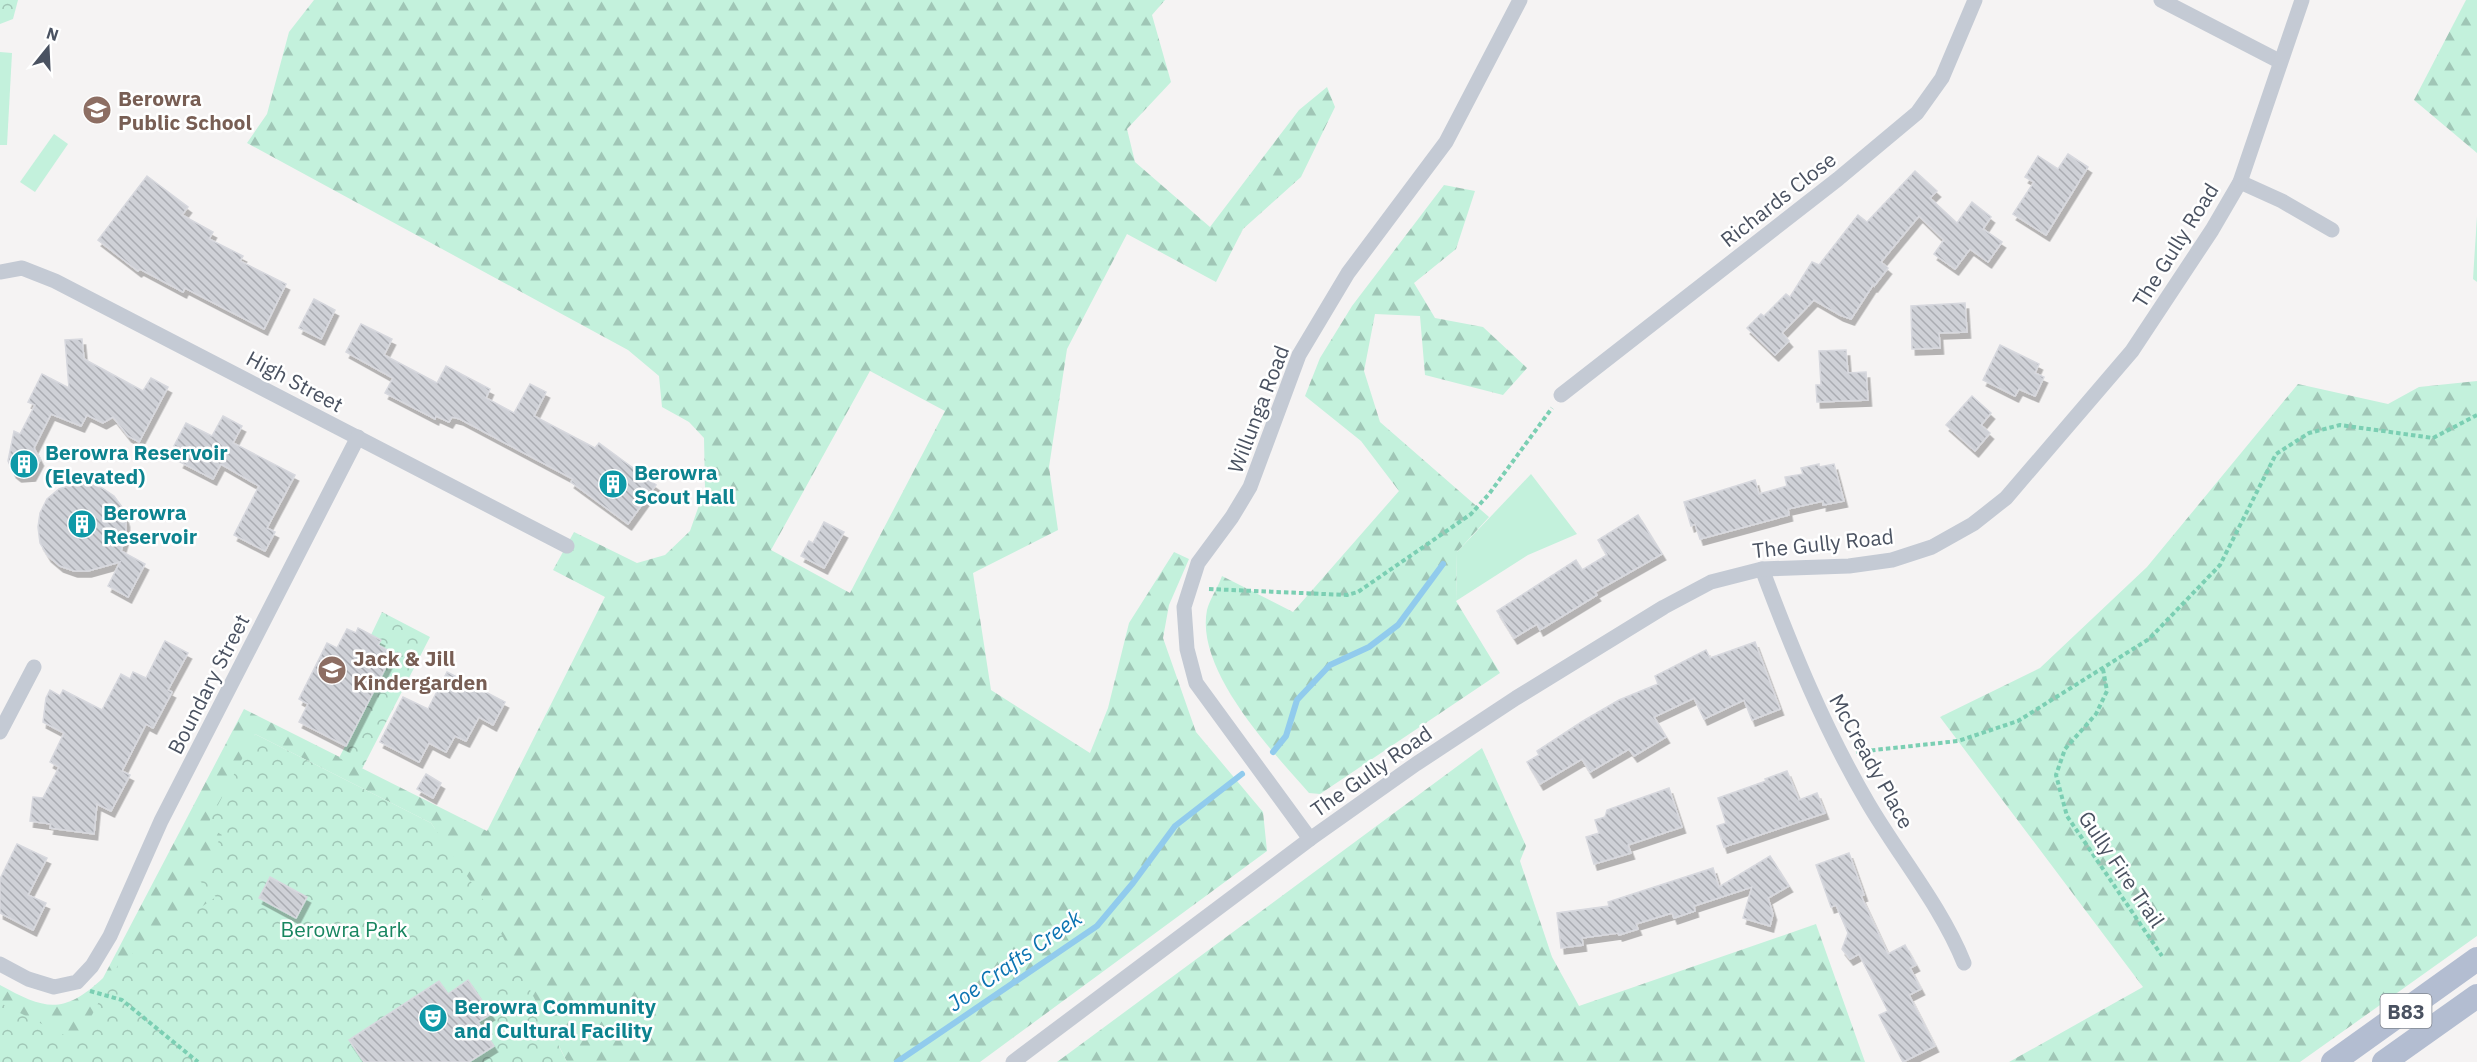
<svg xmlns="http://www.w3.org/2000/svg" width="2477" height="1062" viewBox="0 0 2477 1062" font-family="'IBM Plex Sans',sans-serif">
<defs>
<pattern id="forest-firs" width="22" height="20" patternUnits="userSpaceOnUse" patternTransform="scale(1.5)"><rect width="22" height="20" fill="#c3f1dc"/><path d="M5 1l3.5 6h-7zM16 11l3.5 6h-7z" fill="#a0c6b6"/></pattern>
<pattern id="park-crowns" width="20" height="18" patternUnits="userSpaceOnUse" patternTransform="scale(1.5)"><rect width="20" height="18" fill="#c3f1dc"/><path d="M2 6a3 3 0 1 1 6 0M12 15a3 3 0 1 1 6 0" fill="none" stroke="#a0c6b6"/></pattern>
<pattern id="building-back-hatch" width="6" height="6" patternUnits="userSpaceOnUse" patternTransform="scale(1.5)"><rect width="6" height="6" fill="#cfd1d7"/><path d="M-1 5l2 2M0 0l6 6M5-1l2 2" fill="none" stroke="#aaacb2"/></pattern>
<filter id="shadow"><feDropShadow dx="3.5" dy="6" stdDeviation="0" flood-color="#0004"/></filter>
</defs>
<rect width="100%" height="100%" fill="#f5f3f3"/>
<g fill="#c3f1dc">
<path d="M0,52L12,53L7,145H0Z"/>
<path d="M54,134L68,144L35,192L20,182Z"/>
<path d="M1531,474L1577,534L1528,555L1456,601L1457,552Z"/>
</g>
<g fill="url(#forest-firs)" fill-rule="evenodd">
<path d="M314,0H1165L1152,15L1171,82L1127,129L1135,162L1210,227L1299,110L1327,87L1335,107L1301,177L1243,229L1216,282L1127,234L1067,349L1049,467L1058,530L973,573L991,690L1090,753L1108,708L1129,623L1174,552L1189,559L1169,605L1163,638L1196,732L1263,812L1267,851L980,1062H567L559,1046L199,1062H0V985C44,1009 63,1016 103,978L244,709L487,831L605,597L553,570L574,532L637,563L665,555L690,531L705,488L704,438L689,422L662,407L659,376L628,350L247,143L267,114L289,32ZM870,371L945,411L850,593L771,550ZM255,734L431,823L435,829L246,900L222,834Z"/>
<path d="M2466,0H2477V153L2414,100Z"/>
<path d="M1444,185L1475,191L1456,249L1414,283L1435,318L1483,327L1527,368L1503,395L1425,375L1420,316L1375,314L1364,371L1380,422L1489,517L1457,552L1456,601L1500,673L1320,794L1309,793C1272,751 1195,670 1207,610C1210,599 1218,587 1222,576L1293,612L1399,491L1361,441L1305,396L1320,358L1352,306Z"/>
<path d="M2477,216V282L2473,279Z"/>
<path d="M2477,381V936L2300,1062H2009L2143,987L1940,717L2040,668L2147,567L2298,384L2388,404L2419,387Z"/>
<path d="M1482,748L1526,846L1520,861L1552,957L1579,1006L1816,924L1865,1062H1057Z"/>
</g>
<g fill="url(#park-crowns)">
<path d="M0,0H18L13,19L0,24Z"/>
<path d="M382,612L430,637L362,769L339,758L393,653L378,645L381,640L371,635Z"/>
<path d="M255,734L431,823L486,904L567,1062H0V1003L78,1042L119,963L216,897L198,879L222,835L207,826Z"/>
</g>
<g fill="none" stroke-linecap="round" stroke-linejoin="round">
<g stroke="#91cbed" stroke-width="6">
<path d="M1273,752L1286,736L1297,700L1330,665L1369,647L1398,625L1443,564"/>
<path d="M897,1062L1097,926L1133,883L1175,826L1242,774"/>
</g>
</g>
<g fill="url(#building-back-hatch)" stroke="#d7d8de" stroke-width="1.5" filter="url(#shadow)">
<path d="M2068,154L2088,167L2046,235L2013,214L2034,182L2025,177L2038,156L2058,169Z"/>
<path d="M1915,171L1937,191L1930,198L1957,223L1972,202L1991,217L1983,229L2002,242L1988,262L1970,249L1955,269L1934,254L1944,240L1919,216L1881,262L1888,268L1874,286L1873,285L1851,319L1840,315L1814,300L1782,333L1789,341L1775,355L1747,328L1761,314L1764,316L1786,294L1790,297L1812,262L1819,265L1858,215L1867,222Z"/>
<path d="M147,176L188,207L182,215L213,232L209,239L243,256L240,261L286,284L264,329L185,288L183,292L140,269L138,271L98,240Z"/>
<path d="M314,299L335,310L321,339L299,328Z"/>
<path d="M1965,303L1967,332L1939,333L1940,348L1912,349L1911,306Z"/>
<path d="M361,324L392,339L384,355L437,383L446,366L490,389L486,398L514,413L530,384L546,392L534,416L595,448L599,443L656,485L628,524L571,482L573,479L460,419L452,417L449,422L436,416L435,419L385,393L393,378L346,352Z"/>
<path d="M82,339L84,359L143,391L151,378L168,387L139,442L128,436L113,417L103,423L87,415L81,426L51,414L34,448L40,460L32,475L18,476L13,472L8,461L14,431L20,434L35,405L28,402L42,374L69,388L65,340Z"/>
<path d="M2000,345L2039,364L2035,373L2044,377L2035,396L2019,389L2015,396L1983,380Z"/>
<path d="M1846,350L1848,373L1866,372L1868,400L1817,402L1816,385H1821L1819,351Z"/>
<path d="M1972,396L1991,413L1981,425L1990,433L1975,451L1946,425Z"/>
<path d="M223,416L242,426L233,443L295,475L267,528L275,532L265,551L234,535L259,486L221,464L213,479L180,462L185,452L174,446L186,423L212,436Z"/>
<path d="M1819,464V467L1834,464L1844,501L1823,505V501L1788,509L1789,515L1700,539L1695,524L1691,526L1684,502L1755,480L1759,494L1787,486L1785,477L1803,474L1801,468Z"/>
<path d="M89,483L102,488L114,496L122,507L126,521V535L121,551L145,564L128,597L108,586L120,562L88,571H74L60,566L48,556L40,543L38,527L40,513L47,499L59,489L73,484Z"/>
<path d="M1638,515L1662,554L1595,592L1597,595L1540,630L1537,624L1514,638L1497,611L1576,560L1582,570L1607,555L1598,540Z"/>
<path d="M824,522L844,532L824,568L801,556L809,541L813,543Z"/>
<path d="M358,628L381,640L378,645L393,653L346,746L299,722L308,704L299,699L327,643L337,648L347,629L356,633Z"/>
<path d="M165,641L188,653L168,690L172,692L153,728L146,724L122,771L130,775L111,811L97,804L94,834L50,828L51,824L30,821L33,797L43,798L59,767L50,762L64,733L43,722L46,698L50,690L60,696L63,690L102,710L121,674L130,679L133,672L146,678Z"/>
<path d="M1755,642L1780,709L1752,720L1744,700L1704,719L1694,698L1654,717L1666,737L1634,756L1629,749L1590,772L1582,759L1540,784L1527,762L1539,755L1537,751L1583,721L1619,700L1658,684L1655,676L1706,650L1710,658Z"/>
<path d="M447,672L505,702L493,725L479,717L466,741L455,736L446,752L429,743L419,762L380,742L403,697L428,709Z"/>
<path d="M1787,771L1799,800L1817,793L1825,813L1724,847L1717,826L1726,823L1718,798L1766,781L1765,779Z"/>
<path d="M426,774L441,783L433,798L417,789Z"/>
<path d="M1669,788L1682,827L1628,845L1631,853L1594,864L1586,837L1599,833L1595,820L1605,817L1607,810Z"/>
<path d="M17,844L47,858L28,895L46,903L33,930L0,913V879Z"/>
<path d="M1849,853L1864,895L1861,896L1888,954L1905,945L1916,965L1910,968L1921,989L1909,995L1935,1046L1903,1062L1879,1015L1888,1011L1859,954L1850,959L1842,949L1848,933L1836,905L1831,907L1816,865Z"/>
<path d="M1770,856L1789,886L1768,898L1773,914L1770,926L1743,918L1752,887L1694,906L1695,911L1674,918L1672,913L1636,924L1638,929L1619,935L1618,933L1582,938L1583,945L1561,948L1557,913L1609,906L1608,902L1713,868L1719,887Z"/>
<path d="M270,877L307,897L296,918L259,898Z"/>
<path d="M468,980L491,1014L478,1022L494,1046L469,1062H364L349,1040L439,981L448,994Z"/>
</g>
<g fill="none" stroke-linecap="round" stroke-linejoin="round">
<g stroke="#7bcfb3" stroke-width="4" stroke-dasharray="4.5 3" stroke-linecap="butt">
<path d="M1209,589L1347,595L1358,592L1471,514L1489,494L1552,408"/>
<path d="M2103,669L2107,691L2096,714L2065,749L2056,775L2067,816L2162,956"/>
<path d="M1856,752L1958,741L2018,721L2149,639L2220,565L2276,454L2309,433L2340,425L2433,438L2477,415"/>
<path d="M90,991L122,1000L198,1062"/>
</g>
<g stroke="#c4cad4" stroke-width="15">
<path d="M2161,0L2279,61"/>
<path d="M2240,182L2282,201L2332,230"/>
<path d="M0,272L22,268L55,281L567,546"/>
<path d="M1561,395L1838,179L1917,113L1942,78L1975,0"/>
<path d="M1762,569C1792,649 1824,728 1868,803C1899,856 1941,906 1964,963"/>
<path d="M0,732L34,667"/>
<path d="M1310,839L1196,683L1187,649L1184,607L1198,563L1232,517L1250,487L1299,355L1348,273L1446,142L1520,0"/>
<path d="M0,964L28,979L54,987L77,982L92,966L110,936L161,821L358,437"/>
<path d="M1013,1062L1310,839L1416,764L1516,698L1664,607L1711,582L1762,569L1849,566L1892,560L1932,547L1973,524L2006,498L2132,351L2212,230L2240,182L2302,0"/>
</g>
<g stroke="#b3bdd1" stroke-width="24">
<path d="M2333,1062L2477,959"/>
<path d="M2384,1062L2477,996"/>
</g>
</g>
<defs>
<g id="school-disc" transform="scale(1.5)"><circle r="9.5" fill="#8d6e63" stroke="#fff"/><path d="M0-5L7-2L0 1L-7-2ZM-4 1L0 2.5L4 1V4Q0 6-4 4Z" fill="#fff"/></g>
<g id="building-disc" transform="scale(1.5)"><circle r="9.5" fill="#0f9aa8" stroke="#fff"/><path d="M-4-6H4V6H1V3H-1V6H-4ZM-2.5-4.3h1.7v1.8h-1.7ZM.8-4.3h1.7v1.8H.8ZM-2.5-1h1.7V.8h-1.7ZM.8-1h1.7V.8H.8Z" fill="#fff"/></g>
<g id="theatre-disc" transform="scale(1.5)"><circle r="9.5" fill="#0f9aa8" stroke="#fff"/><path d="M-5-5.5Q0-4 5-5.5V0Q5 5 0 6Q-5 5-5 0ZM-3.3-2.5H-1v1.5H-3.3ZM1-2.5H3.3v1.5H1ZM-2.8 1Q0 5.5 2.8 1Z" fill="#fff"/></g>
</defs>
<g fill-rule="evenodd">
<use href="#school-disc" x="97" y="110"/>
<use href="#building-disc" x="24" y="464"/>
<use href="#building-disc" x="613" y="484"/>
<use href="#building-disc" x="82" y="524"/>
<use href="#school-disc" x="332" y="670"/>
<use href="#theatre-disc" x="433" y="1018"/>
</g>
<g text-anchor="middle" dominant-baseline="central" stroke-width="5" stroke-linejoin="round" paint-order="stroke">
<rect fill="#fff" stroke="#808690" stroke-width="1.5" x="2380.5" y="994" width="51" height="34" rx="4.5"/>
<g font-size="20" font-weight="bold" fill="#4a5261">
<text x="2406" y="1011">B83</text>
</g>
<g font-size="21" font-weight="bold" fill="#785e54" stroke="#fff" text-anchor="start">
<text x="118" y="98">Berowra<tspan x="118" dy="24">Public School</tspan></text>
<text x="353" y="658">Jack &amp; Jill<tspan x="353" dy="24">Kindergarden</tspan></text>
</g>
<g font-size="21" fill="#4a5261" stroke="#fff">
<text transform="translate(1778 199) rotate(-38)">Richards Close</text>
<text transform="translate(2175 245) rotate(-58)">The Gully Road</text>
<text transform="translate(295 381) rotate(28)">High Street</text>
<text transform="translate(1258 409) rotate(-69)">Willunga Road</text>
<text transform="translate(1823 543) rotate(-6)">The Gully Road</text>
<text transform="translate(208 684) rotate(-63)">Boundary Street</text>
<text transform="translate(1872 761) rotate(61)">McCready Place</text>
<text transform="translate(1371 771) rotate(-35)">The Gully Road</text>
<text transform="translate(2122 869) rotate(56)">Gully Fire Trail</text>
</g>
<g font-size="21" font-weight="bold" fill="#0d838f" stroke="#fff" text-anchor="start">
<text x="45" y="452">Berowra Reservoir<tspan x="45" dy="24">(Elevated)</tspan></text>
<text x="634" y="472">Berowra<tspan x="634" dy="24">Scout Hall</tspan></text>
<text x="103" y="512">Berowra<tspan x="103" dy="24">Reservoir</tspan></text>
<text x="454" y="1006">Berowra Community<tspan x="454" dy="24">and Cultural Facility</tspan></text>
</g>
<g font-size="21" fill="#188560" stroke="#fff">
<text x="344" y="929">Berowra Park</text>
</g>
<g font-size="22" font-style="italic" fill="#0c74b2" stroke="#fff">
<text transform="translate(1014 960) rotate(-35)">Joe Crafts Creek</text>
</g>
</g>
<g transform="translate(48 48) rotate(18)" stroke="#ffffff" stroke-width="4.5" paint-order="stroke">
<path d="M0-4.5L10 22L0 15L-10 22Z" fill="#4a5261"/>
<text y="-9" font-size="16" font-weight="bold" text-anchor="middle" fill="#4a5261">N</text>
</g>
</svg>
